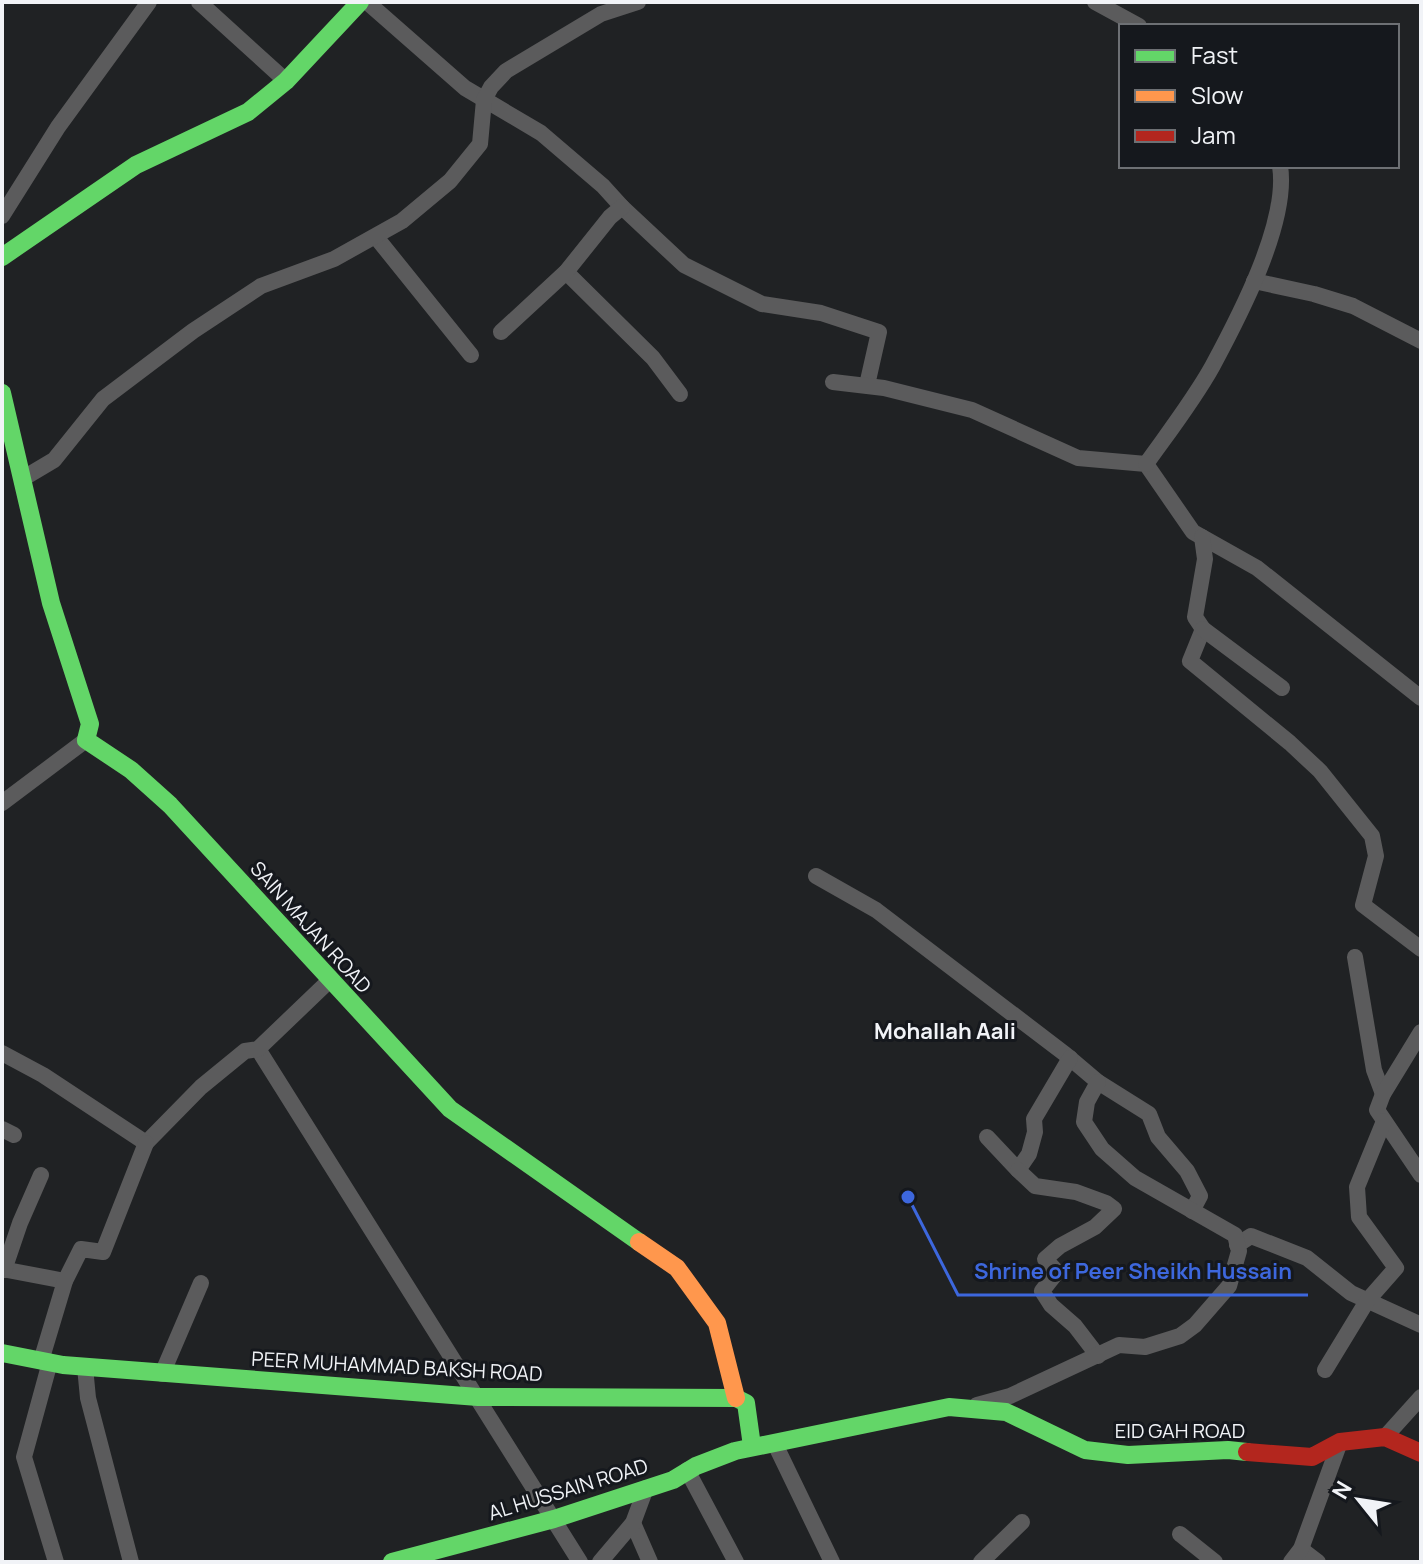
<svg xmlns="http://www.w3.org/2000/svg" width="1423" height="1564" viewBox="0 0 1423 1564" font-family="Manrope,sans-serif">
<rect width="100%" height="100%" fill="#202224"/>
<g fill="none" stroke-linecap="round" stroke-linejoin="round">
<g stroke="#5b5b5c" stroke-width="16">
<path d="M199,2L286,81"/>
<path d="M367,2L465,88L541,133L603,186L622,207L684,265L762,304L821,313L879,332L867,385"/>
<path d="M1095,2L1139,26"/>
<path d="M2,216L58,127L149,2"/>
<path d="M376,237L471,355"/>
<path d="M566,272L653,358L680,394"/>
<path d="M1254,281L1314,294L1353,306L1421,341"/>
<path d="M501,332L566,272L610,217L622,207"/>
<path d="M833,382L884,388L972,410L1078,458L1146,464L1193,532L1257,568L1421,698"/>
<path d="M1146,464C1168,433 1193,401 1212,367C1239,317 1289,222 1280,166"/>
<path d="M22,479L54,460L103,399L193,331L261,286L334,259L402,221L450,181L480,144L484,100L491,87L506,71L601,14L638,2"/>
<path d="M1202,537L1205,559L1195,617L1203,629L1190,661L1290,743L1320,771L1372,836L1376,856L1363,905L1421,949"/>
<path d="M1203,629L1282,688"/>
<path d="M2,803L86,740"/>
<path d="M816,876L876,910L1065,1054L1098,1082L1149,1114L1158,1137L1187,1171L1200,1196L1192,1211"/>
<path d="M1355,957L1374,1070L1383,1094"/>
<path d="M1421,1032L1383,1094L1377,1110L1421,1175"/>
<path d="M258,1049L580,1562"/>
<path d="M2,1053L43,1075L146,1143L201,1087L245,1051L258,1049L330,980"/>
<path d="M2,1129L14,1135"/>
<path d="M987,1137L1018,1170L1029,1154L1035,1132L1034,1119L1070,1058"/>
<path d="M1018,1170L1035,1186L1076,1192L1106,1203L1114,1209L1095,1227L1060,1246L1045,1259L1057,1272L1042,1291L1051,1305L1075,1326L1098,1356"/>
<path d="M1237,1245L1251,1236L1307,1258L1351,1293L1421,1325"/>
<path d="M2,1269L65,1281"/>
<path d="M4,1270L20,1223L41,1175"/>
<path d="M41,1361L65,1281L81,1249L103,1252L146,1143"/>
<path d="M50,1362L24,1457L56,1562"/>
<path d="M85,1367L88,1398L131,1562"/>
<path d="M1325,1370L1367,1301L1396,1268L1359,1217L1357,1187L1384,1121"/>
<path d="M162,1374L201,1283"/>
<path d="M977,1405L1010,1396L1119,1345L1145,1347L1180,1336L1195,1325L1229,1286L1239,1251L1235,1235L1135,1178L1102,1149L1084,1122L1087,1102L1098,1082"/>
<path d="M1385,1437L1421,1397"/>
<path d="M775,1444L832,1562"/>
<path d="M687,1470L736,1562"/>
<path d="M633,1523L650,1562"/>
<path d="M1180,1534L1215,1562"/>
<path d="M1301,1549L1318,1562"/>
<path d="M600,1562L633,1523L646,1488"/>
<path d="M981,1562L1022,1522"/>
<path d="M1291,1562L1301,1549L1340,1442"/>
</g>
<g stroke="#63d668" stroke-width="18">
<path d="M2,257L136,165L248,112L286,81L360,2"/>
<path d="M2,393L51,603L90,724L86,740L131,770L170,805L450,1109L639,1242"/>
<path d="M2,1353L63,1365L478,1397L736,1398L746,1403L752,1446"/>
<path d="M392,1562L554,1519L673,1480L696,1466L735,1451L949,1407L1006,1412L1085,1450L1128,1455L1228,1450L1247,1452"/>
</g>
<path stroke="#ff974d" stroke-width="18" d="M639,1242L677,1268L717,1323L736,1398"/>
<path stroke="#b3261e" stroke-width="18" d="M1247,1452L1312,1457L1340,1442L1385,1437L1421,1453"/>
</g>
<g text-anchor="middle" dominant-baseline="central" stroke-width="6" stroke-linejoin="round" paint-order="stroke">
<g font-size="20" fill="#f1f3f7" stroke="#15181d">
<text transform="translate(311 927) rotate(48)">SAIN MAJAN ROAD</text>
<text transform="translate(397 1366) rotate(3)">PEER MUHAMMAD BAKSH ROAD</text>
<text x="1180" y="1430">EID GAH ROAD</text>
<text transform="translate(568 1489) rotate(-17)">AL HUSSAIN ROAD</text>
</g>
<g font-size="22" font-weight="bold" fill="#f1f3f7" stroke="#15181d">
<text x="945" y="1031">Mohallah Aali</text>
</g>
</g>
<path fill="none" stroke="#3d67dd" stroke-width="3" d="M908 1197L958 1295H1308"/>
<circle fill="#3d67dd" stroke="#15181d" stroke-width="3" cx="908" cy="1197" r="8"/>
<g font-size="22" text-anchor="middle" font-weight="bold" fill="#3d67dd" stroke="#15181d" stroke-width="6" stroke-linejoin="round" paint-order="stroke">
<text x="1133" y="1279">Shrine of Peer Sheikh Hussain</text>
</g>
<rect width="1423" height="1564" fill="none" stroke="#f1f3f7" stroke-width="8"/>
<rect x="1119" y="24" width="280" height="144" fill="#15181d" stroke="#6d7074" stroke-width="2"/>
<rect x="1135" y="50" width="40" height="12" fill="#63d668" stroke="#6d7074" stroke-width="2"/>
<text x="1191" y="64" font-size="24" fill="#f1f3f7">Fast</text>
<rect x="1135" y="90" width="40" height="12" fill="#ff974d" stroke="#6d7074" stroke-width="2"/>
<text x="1191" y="104" font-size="24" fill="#f1f3f7">Slow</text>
<rect x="1135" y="130" width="40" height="12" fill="#b3261e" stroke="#6d7074" stroke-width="2"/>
<text x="1191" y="144" font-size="24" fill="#f1f3f7">Jam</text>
<g transform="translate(1359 1500) rotate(300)" stroke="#15181d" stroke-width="6" paint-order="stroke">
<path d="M0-6L14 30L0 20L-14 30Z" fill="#f1f3f7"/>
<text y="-12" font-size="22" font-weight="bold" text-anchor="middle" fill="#f1f3f7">N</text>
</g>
</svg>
